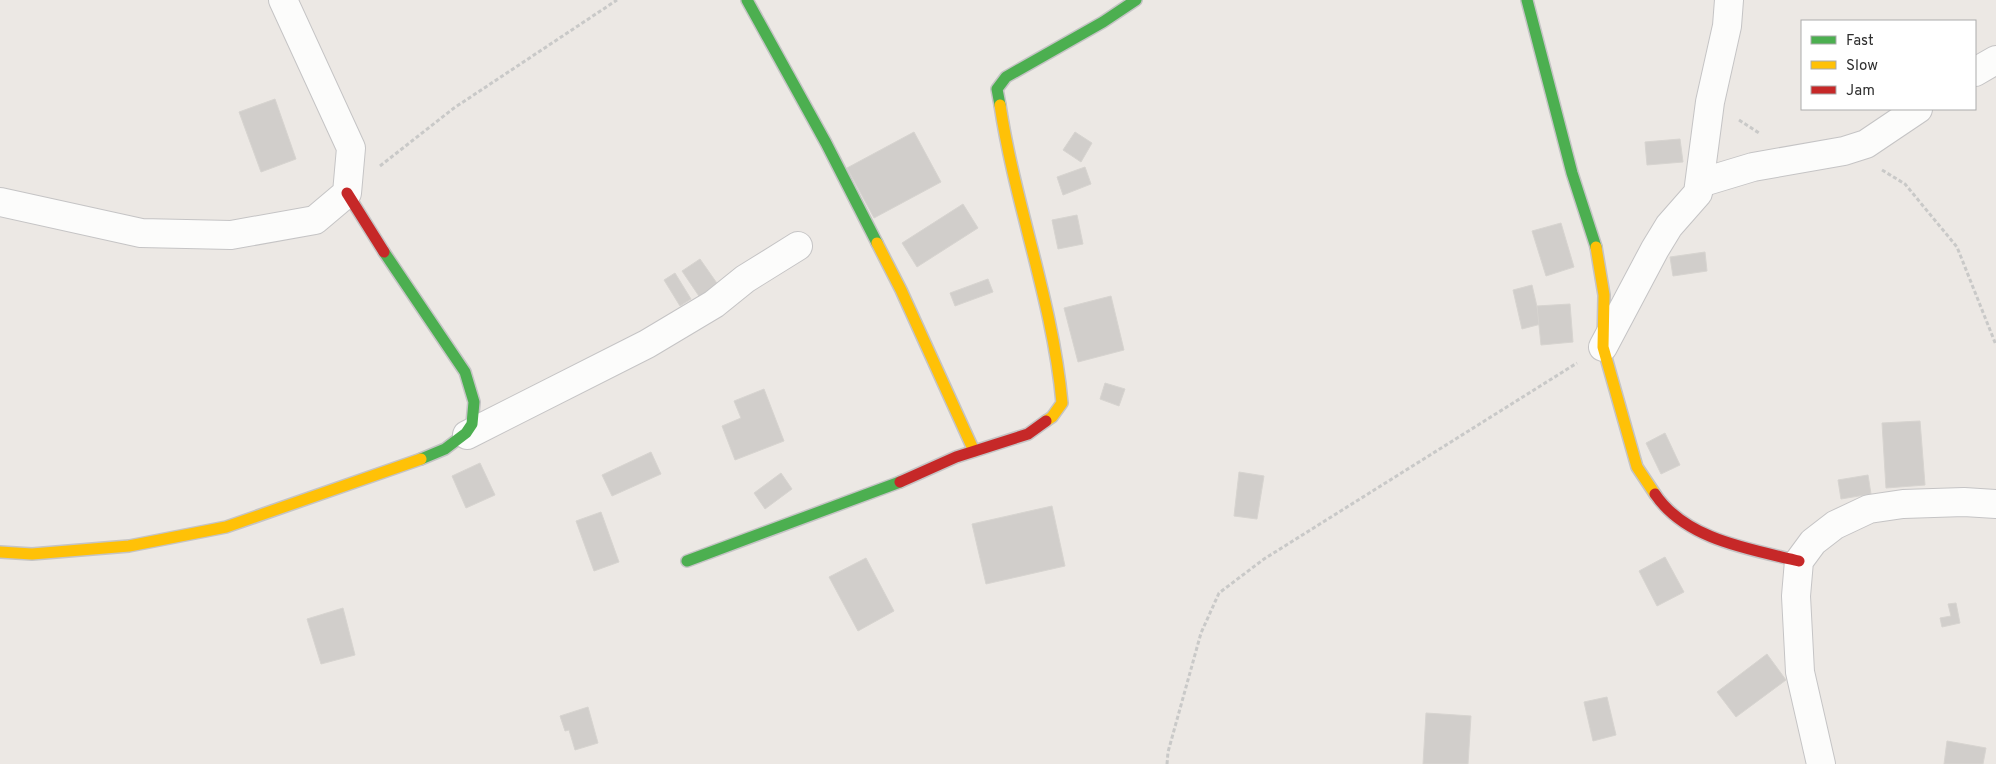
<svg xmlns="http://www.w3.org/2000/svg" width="1996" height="764" viewBox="0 0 1996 764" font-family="Overpass,sans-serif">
<rect width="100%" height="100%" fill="#ece8e4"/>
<g fill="#d1cecb" stroke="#d7d4d0">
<path d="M275,99L296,159L261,172L239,112Z"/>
<path d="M914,132L941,182L874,218L847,168Z"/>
<path d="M1075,132L1092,143L1081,162L1063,150Z"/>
<path d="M1680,139L1683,162L1647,165L1645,142Z"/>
<path d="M1085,167L1091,184L1063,195L1057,177Z"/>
<path d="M963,204L978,228L917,267L902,243Z"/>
<path d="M1077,215L1083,244L1058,249L1052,220Z"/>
<path d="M1561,223L1574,267L1546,276L1532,231Z"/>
<path d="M1705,252L1707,271L1673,276L1670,257Z"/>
<path d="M700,259L721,289L703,302L682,271Z"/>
<path d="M675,273L691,299L680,306L664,280Z"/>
<path d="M988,279L993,292L955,306L950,293Z"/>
<path d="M1532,285L1541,324L1522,329L1513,290Z"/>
<path d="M1111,296L1124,350L1078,362L1064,308Z"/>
<path d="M1570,304L1573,342L1541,345L1537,306Z"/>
<path d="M1105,383L1125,389L1119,406L1100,399Z"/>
<path d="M764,389L784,441L735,460L722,426L741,418L734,401Z"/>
<path d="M1920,421L1925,485L1886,488L1882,423Z"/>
<path d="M1665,433L1680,465L1661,474L1646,443Z"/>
<path d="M651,452L661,474L612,496L602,475Z"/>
<path d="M480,463L495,495L466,508L452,476Z"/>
<path d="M1239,472L1264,476L1257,519L1234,516Z"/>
<path d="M781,473L792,489L765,509L754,493Z"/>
<path d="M1868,475L1871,494L1841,499L1838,480Z"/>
<path d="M1052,506L1065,566L986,584L972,524Z"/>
<path d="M601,512L619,562L594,571L576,521Z"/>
<path d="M1665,557L1684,592L1657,606L1639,571Z"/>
<path d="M866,558L894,611L858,631L829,577Z"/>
<path d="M1956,603L1960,623L1942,627L1940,618L1951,616L1948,604Z"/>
<path d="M343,608L355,655L321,664L307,619Z"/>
<path d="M1767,654L1786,680L1736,717L1717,692Z"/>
<path d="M1607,697L1616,735L1593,741L1584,702Z"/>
<path d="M588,707L598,743L575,750L569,730L565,731L560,716Z"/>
<path d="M1426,713L1471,716L1468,764H1423Z"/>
<path d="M1947,741L1986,748L1983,764H1944Z"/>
</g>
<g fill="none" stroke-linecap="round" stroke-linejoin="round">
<g stroke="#c5c4c5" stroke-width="30">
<g id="street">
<path d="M1975,72L1996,60"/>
<path d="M1700,183L1753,167L1844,151L1866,144L1918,109"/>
<path d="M0,202L141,233L231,235L315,220L347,193L351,148L283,0"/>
<path d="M1603,347L1655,249L1669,226L1698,193L1710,102L1727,26L1729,0"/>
<path d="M467,435L647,344L714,304L745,279L798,246"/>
<path d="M1821,764L1800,672L1796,596L1799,561L1813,542L1835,525L1869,509L1903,504L1964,502L1996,504"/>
</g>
</g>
<g stroke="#c5c4c5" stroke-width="14">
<g id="fast">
<path d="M747,0L826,143L877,243"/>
<path d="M1527,0L1572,173L1596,247"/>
<path d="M1000,105L997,89L1006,77L1103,22L1136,0"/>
<path d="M384,252L465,372L474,402L472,424L466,433L445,449L421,459"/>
<path d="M687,561L900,482"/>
</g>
</g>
<g stroke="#c5c4c5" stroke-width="14">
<g id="slow">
<path d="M1000,105C1015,205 1053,302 1062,403L1052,417L1046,421"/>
<path d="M877,243L901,290L974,451"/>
<path d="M1596,247L1604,295L1603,347L1637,467L1655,494"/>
<path d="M0,552L32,554L129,546L226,527L421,459"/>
</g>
</g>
<g stroke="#c5c4c5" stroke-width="14">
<g id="jam">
<path d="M347,193L384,252"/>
<path d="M900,482L956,457L1028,434L1046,421"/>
<path d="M1655,494C1686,540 1750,549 1799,561"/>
</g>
</g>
<g stroke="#c9c9c8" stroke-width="3" stroke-dasharray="4 2.5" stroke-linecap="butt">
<path d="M1739,120L1759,133"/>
<path d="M380,166L454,108L617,0"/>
<path d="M1882,170L1905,184L1957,247L1996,345"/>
<path d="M1167,764L1168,752L1201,633L1219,593L1264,559L1577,363"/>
</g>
<use href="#street" stroke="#fcfcfb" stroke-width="28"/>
<use href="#fast" stroke="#4caf50" stroke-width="11"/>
<use href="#slow" stroke="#ffc107" stroke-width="11"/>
<use href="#jam" stroke="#c62828" stroke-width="11"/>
</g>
<rect x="1801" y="20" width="175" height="90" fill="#ffffff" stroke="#ababab"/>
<rect x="1811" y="36" width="25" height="8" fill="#4caf50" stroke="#ababab"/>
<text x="1846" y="45" font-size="15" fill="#2e2e2e">Fast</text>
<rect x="1811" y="61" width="25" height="8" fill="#ffc107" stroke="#ababab"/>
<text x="1846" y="70" font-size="15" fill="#2e2e2e">Slow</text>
<rect x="1811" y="86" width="25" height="8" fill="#c62828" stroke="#ababab"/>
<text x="1846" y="95" font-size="15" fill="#2e2e2e">Jam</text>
</svg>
